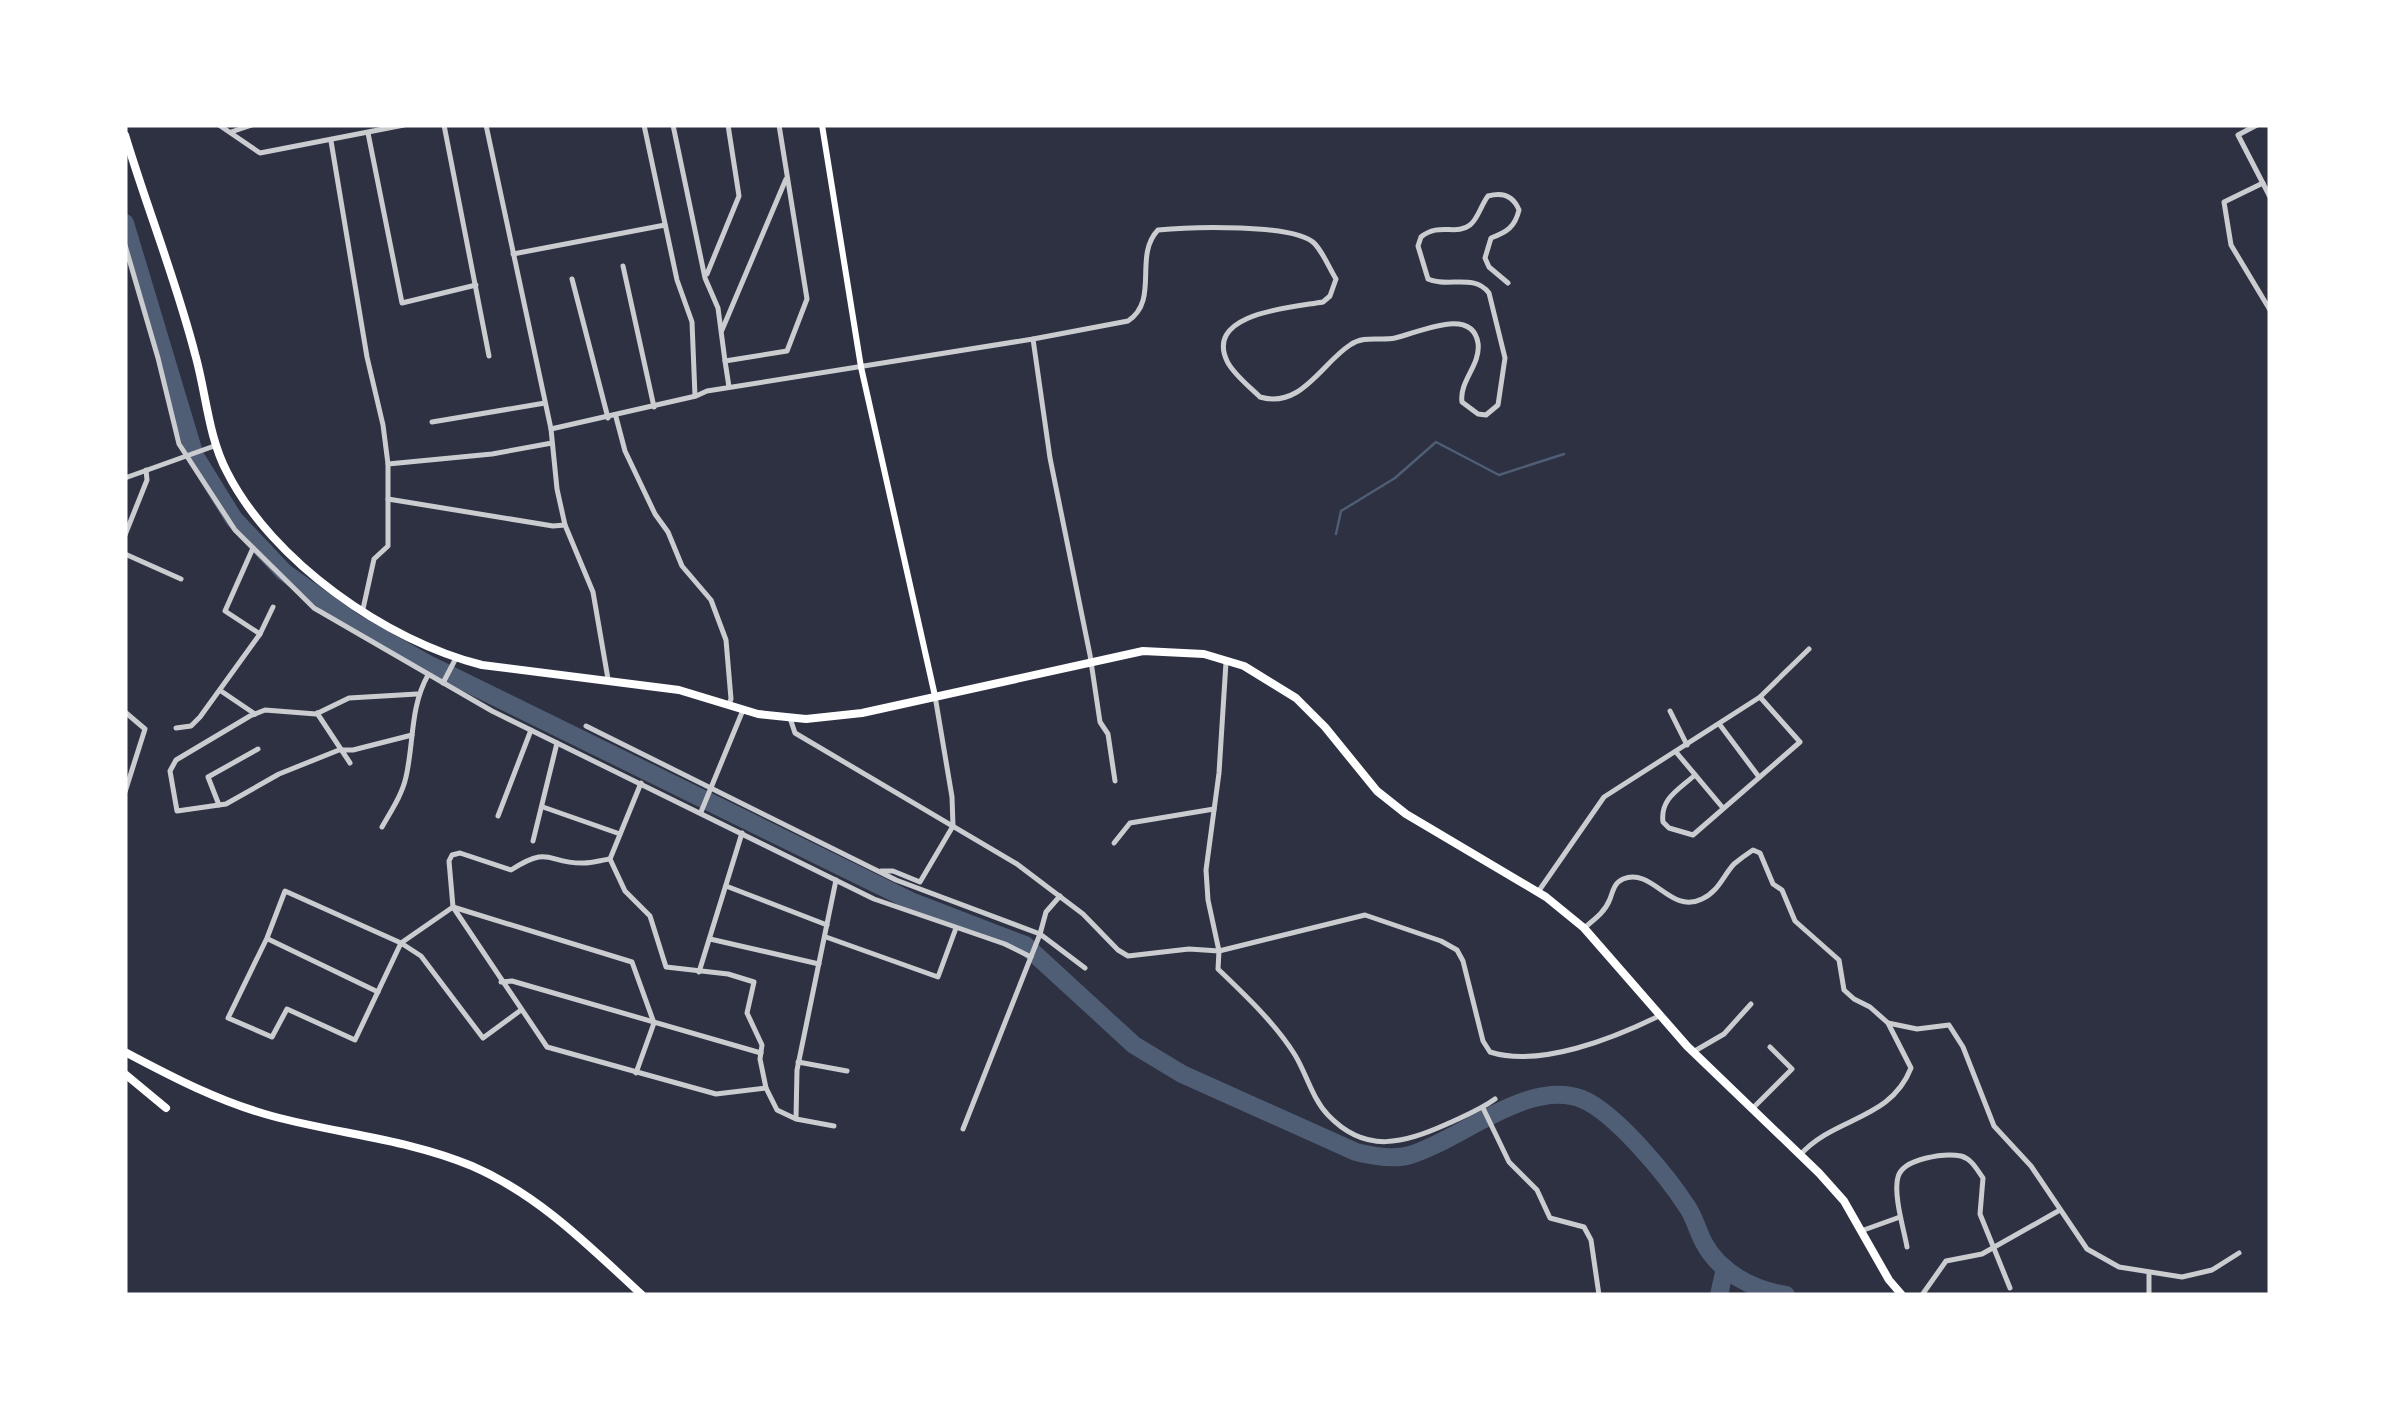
<svg xmlns="http://www.w3.org/2000/svg" width="2395" height="1420" viewBox="0 0 2395 1420" font-family="Mulish,sans-serif">
<rect width="100%" height="100%" fill="#2d3142"/>
<g fill="none" stroke-linecap="round" stroke-linejoin="round">
<path stroke="#4f5d75" stroke-width="2.5" d="M1336,534L1341,511L1395,478L1436,442L1499,475L1564,454"/>
<g stroke="#4f5d75" stroke-width="18">
<path d="M125,223L195,456L234,519L284,572L354,622L428,664L913,902L1025,945L1134,1045L1182,1074L1356,1152C1372,1156 1393,1160 1410,1155C1459,1141 1528,1078 1582,1099C1616,1113 1668,1177 1688,1208C1695,1219 1698,1232 1704,1243C1720,1273 1754,1290 1786,1295"/>
<path d="M1719,1295L1725,1268"/>
</g>
<g stroke="#caccd0" stroke-width="5">
<path d="M219,125L260,153L404,125"/>
<path d="M444,125L489,356"/>
<path d="M486,125L551,429L557,489L565,525L593,592L608,679"/>
<path d="M644,125L677,280L692,322L695,396"/>
<path d="M673,125L705,278L718,308L725,361"/>
<path d="M2257,125L2238,135L2270,197"/>
<path d="M231,132L252,125"/>
<path d="M368,133L402,303L476,285"/>
<path d="M331,141L367,357L383,425L388,464V546L374,559L363,609"/>
<path d="M2263,183L2224,202L2231,245L2270,310"/>
<path d="M125,245L158,358L179,444L235,530L314,608L492,711L874,899L1005,944L1031,957"/>
<path d="M513,254L665,225"/>
<path d="M623,266L654,407"/>
<path d="M707,274L739,196L728,125"/>
<path d="M572,279L608,418"/>
<path d="M722,330L786,179"/>
<path d="M1033,339L1050,458L1090,655L1100,722L1108,734L1115,781"/>
<path d="M729,387L725,361L787,351L807,299L779,125"/>
<path d="M616,417L625,451L655,514L668,532L682,566L711,600L726,640L731,699L729,704"/>
<path d="M432,422L545,403"/>
<path d="M551,429L696,396L707,391L1033,339L1128,321C1160,300 1133,256 1158,230C1188,227 1296,223 1315,244C1324,254 1329,268 1336,279L1330,296L1323,302C1296,307 1204,312 1227,361C1233,374 1250,387 1260,397C1301,409 1321,364 1350,345C1364,335 1380,341 1395,338C1416,334 1472,305 1478,343C1481,365 1459,381 1462,402L1478,414L1486,415L1498,405L1505,358L1489,293C1474,273 1447,288 1428,279L1418,246L1421,237C1439,222 1456,236 1470,225C1478,219 1481,205 1488,196C1502,192 1513,195 1519,210C1515,227 1507,232 1491,238L1485,258L1489,267L1508,283"/>
<path d="M388,464L492,454L552,443"/>
<path d="M125,478L217,445"/>
<path d="M388,499L553,526L565,525"/>
<path d="M125,535L147,480L146,470"/>
<path d="M125,554L181,579"/>
<path d="M260,634L273,607"/>
<path d="M443,683L456,658"/>
<path d="M221,691L255,714"/>
<path d="M1670,711L1687,745"/>
<path d="M125,712L145,729L125,792"/>
<path d="M317,713L350,763"/>
<path d="M790,718L795,733L1017,864L1083,914L1118,950L1128,956L1189,949L1219,951L1365,915L1441,941L1457,950L1463,961L1483,1041L1490,1052C1540,1068 1614,1038 1659,1016"/>
<path d="M1720,725L1759,777"/>
<path d="M586,726L896,880L1040,934L1085,968"/>
<path d="M176,728L191,726L200,717L260,634L225,611L253,548"/>
<path d="M412,735L353,750H339L279,774L226,804L177,811L170,771L176,760L250,716L265,710L316,714L349,698L417,694"/>
<path d="M1676,752L1723,808"/>
<path d="M1695,775C1678,790 1660,799 1663,822L1669,828L1693,835L1800,742L1760,697"/>
<path d="M641,783L610,859C602,860 592,863 584,863C547,864 551,844 511,870L460,853L452,855L449,861L453,907L547,1047L716,1094L766,1088"/>
<path d="M219,805L208,777L258,749"/>
<path d="M543,807L620,834"/>
<path d="M701,812L743,710"/>
<path d="M498,816L531,730"/>
<path d="M382,827C391,811 402,795 406,777C414,742 410,707 428,675"/>
<path d="M533,841L557,743"/>
<path d="M1114,843L1130,823L1214,809"/>
<path d="M610,859L625,891L650,916L666,967L728,974L754,982L747,1013L762,1045L760,1059L766,1088L777,1110L796,1119L834,1126"/>
<path d="M881,871H893L920,882L953,826L952,797L935,696"/>
<path d="M726,886L827,925"/>
<path d="M1538,892L1604,797L1760,697L1809,649"/>
<path d="M1584,928C1595,919 1605,912 1610,899C1613,891 1614,883 1623,879C1653,867 1670,915 1702,899C1718,892 1723,876 1734,864C1740,859 1747,854 1753,850L1760,853L1773,884L1782,890L1795,921L1839,960L1844,990L1854,999L1870,1007L1888,1023L1917,1029L1949,1025L1963,1047L1994,1126L2031,1166L2087,1249L2119,1267L2182,1277L2212,1270L2239,1253"/>
<path d="M826,937L938,977L956,928"/>
<path d="M268,939L378,992"/>
<path d="M710,939L819,964"/>
<path d="M1219,951L1218,969C1245,995 1275,1023 1295,1055C1307,1075 1312,1098 1328,1115C1366,1155 1404,1143 1447,1124C1464,1116 1480,1110 1495,1099"/>
<path d="M699,972L742,833"/>
<path d="M501,982L512,981L761,1053"/>
<path d="M521,1010L483,1038L421,956L401,943L285,891L267,938L228,1018L272,1037L287,1009L355,1040L401,943L453,907L632,962L654,1023L636,1073"/>
<path d="M1693,1052L1724,1034L1751,1004"/>
<path d="M798,1062L847,1071"/>
<path d="M1483,1108L1509,1162L1537,1190L1550,1218L1584,1227L1591,1240L1599,1295"/>
<path d="M1752,1109L1792,1069L1770,1047"/>
<path d="M796,1118L797,1070L836,880"/>
<path d="M963,1129L1040,934L1046,912L1060,896"/>
<path d="M1800,1155C1835,1116 1890,1121 1911,1068L1888,1023"/>
<path d="M1861,1231L1900,1217"/>
<path d="M1907,1247C1904,1230 1893,1194 1898,1177C1903,1158 1945,1153 1961,1156C1972,1159 1977,1170 1983,1178L1980,1214L2010,1288"/>
<path d="M1922,1295L1946,1261L1982,1254L2060,1210"/>
<path d="M2149,1295V1273"/>
</g>
<path stroke="#caccd0" stroke-width="5" d="M1219,951L1208,900L1206,870L1219,773L1226,662"/>
<path stroke="#fff" stroke-width="6" d="M822,125L861,367L935,696"/>
<path stroke="#fff" stroke-width="8" d="M125,135C147,208 176,280 195,354C206,392 208,436 227,472C272,561 386,641 482,665L679,690L758,714L806,719L862,713L1143,651L1204,654L1244,666L1296,698L1325,727L1377,791L1406,814L1546,897L1584,928L1687,1046L1819,1173L1844,1201L1889,1280L1902,1295"/>
<g stroke="#fff" stroke-width="8">
<path d="M125,1052C172,1077 220,1102 272,1116C338,1134 408,1139 472,1166C539,1195 589,1246 642,1295"/>
<path d="M125,1074L166,1108"/>
</g>
</g>
<rect width="2395" height="1420" fill="none" stroke="#ffffff" stroke-width="255"/>
</svg>
